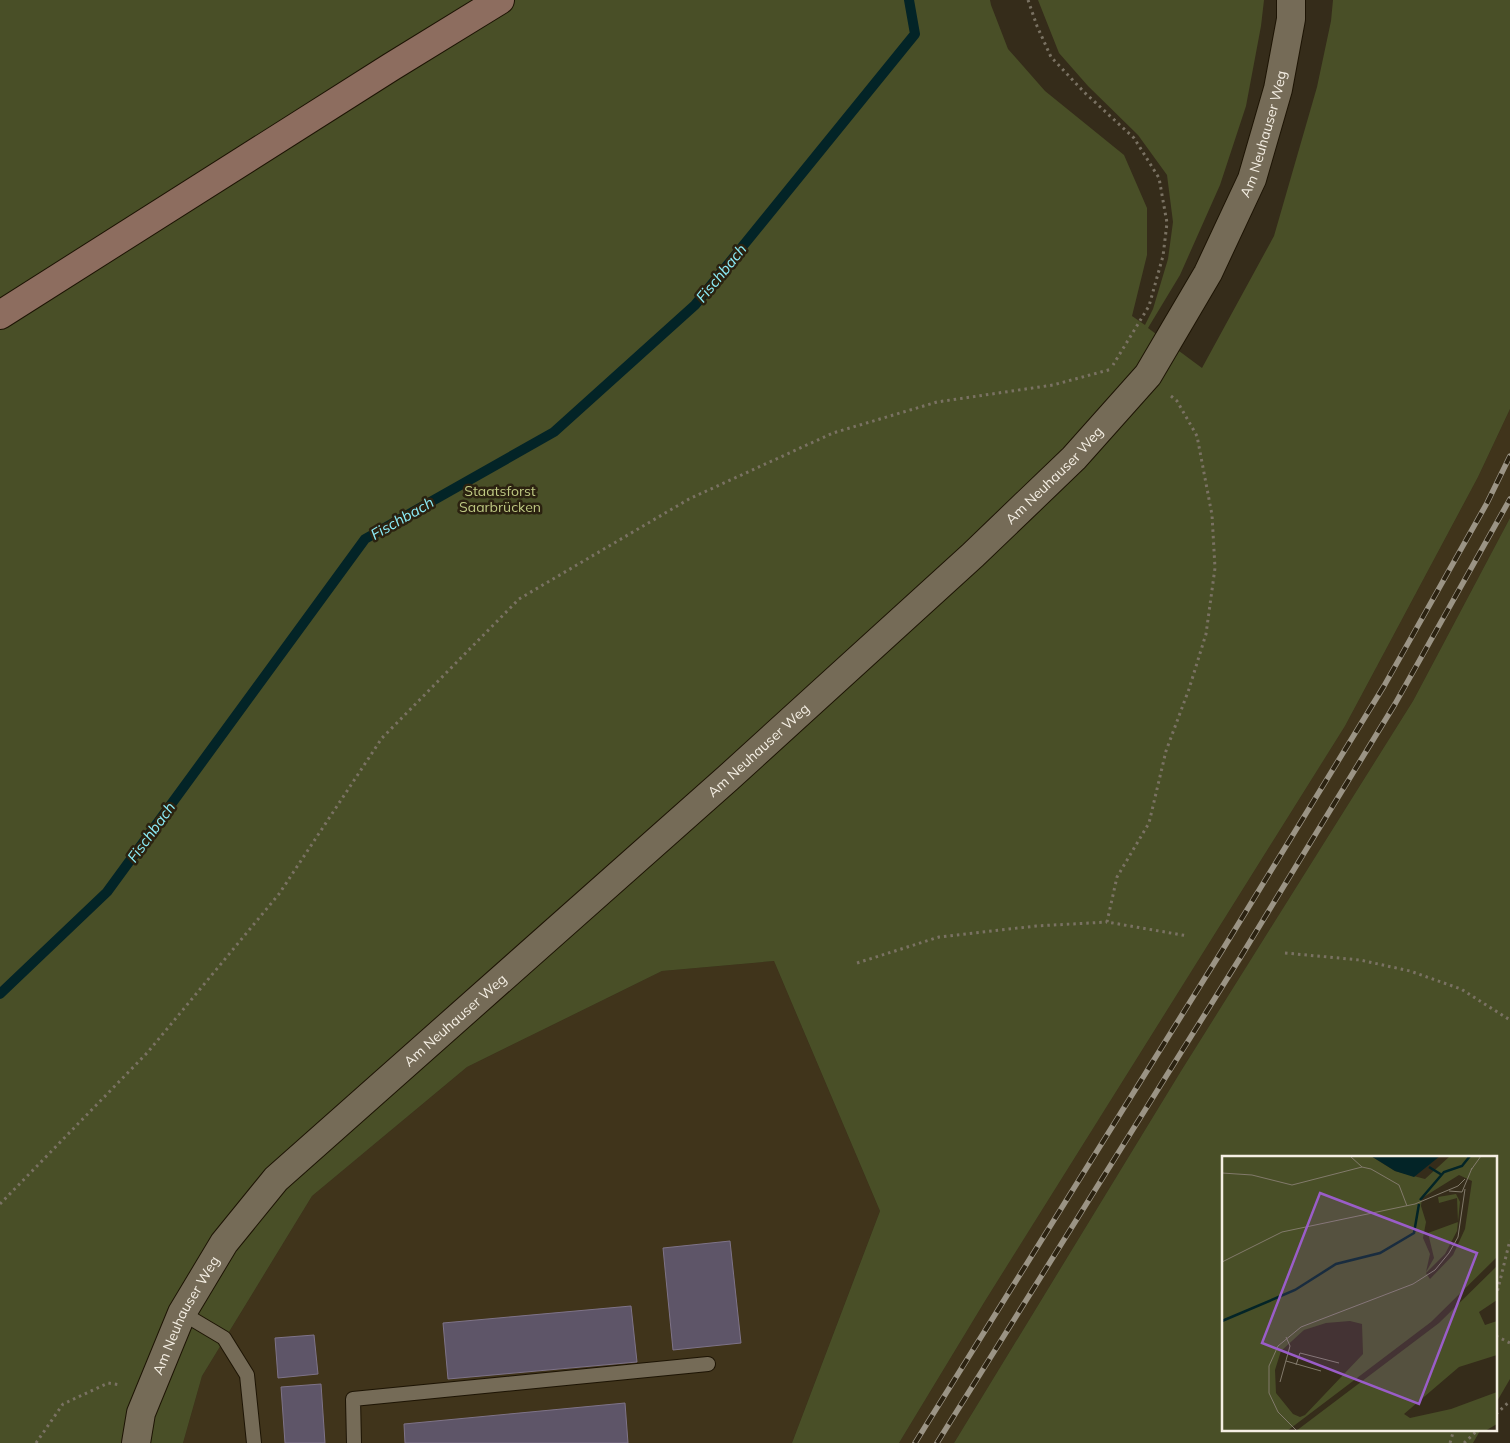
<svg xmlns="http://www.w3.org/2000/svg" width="1510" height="1443" viewBox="0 0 1510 1443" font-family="Mulish,sans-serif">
<rect width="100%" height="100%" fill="#352c1a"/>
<g fill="#40341b">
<path d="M1510,409V518L1413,701L1181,1071L954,1443H899L985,1301L1345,726L1478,477Z"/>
<path d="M774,961L880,1211L792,1443H183L202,1376L312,1196L467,1067L662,971Z"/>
</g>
<g fill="#494f27">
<path d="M0,0H990L991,5L1008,49L1045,91L1124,155L1147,208V255L1132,316L1145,325L1153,309L1168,259L1173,222L1167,175L1138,135L1088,86L1059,53L1038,0H1264L1261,26L1246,106L1220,185L1180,275L1148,328L1202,368L1274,236L1317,87L1331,21L1333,0H1510V409L1478,477L1345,726L985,1301L899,1443H792L880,1211L774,961L662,971L467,1067L312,1196L202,1376L183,1443H0Z"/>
<path d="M1510,518V1379L1496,1403V1157H1224V1429H1481L1473,1443H954L1181,1071L1413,701Z"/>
</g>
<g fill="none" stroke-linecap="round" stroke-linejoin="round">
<path stroke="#032427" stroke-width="10" d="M0,994L107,892L365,539L554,432L695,305L915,34L909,0"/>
</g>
<g fill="#5e5568" stroke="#7e7388">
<path d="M730,1241L741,1343L673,1350L663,1248Z"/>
<path d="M631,1306L637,1362L448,1379L443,1323Z"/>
<path d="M314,1335L318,1374L278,1378L275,1338Z"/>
<path d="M321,1384L325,1443H285L281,1387Z"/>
<path d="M625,1403L628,1443H405L404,1424Z"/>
</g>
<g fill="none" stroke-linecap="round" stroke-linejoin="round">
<g stroke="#1d1404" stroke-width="16">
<g id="service">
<path d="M182,1313L224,1338L247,1375L254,1443"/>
<path d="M354,1443L353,1399L708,1364"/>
</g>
</g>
<g stroke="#1d1404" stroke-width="30">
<g id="tertiary">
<path id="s1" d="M136,1443L141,1413L182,1313L224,1243L276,1179L728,778L973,555L1074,458L1148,375L1208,273L1252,179L1278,89L1291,19V0"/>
</g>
</g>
<g stroke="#1d1404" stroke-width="30">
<path id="secondary" d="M0,315L391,67L500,0"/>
</g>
<g stroke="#7a7263" stroke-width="3" stroke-dasharray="2.5 4" stroke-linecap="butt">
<path d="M1028,0L1037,26L1051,57L1084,92L1134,138L1159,178L1167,223L1163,256L1149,306L1113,365"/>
<path d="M1171,396L1177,401L1197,436L1212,515L1215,568L1206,634L1189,689L1166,751L1149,823L1117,877L1107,922L1188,936"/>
<path d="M1285,953L1360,960L1410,971L1461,989L1510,1020"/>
<path d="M857,963L939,937L1036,926L1107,922"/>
<path d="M0,1204L147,1053L279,894L382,738L519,599L689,499L833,433L937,402L1053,385L1112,369"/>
<path d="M1496,1297L1510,1240"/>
<path d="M1496,1336L1510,1343"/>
<path d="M1496,1414L1510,1401"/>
<path d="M36,1443L63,1404L108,1383L121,1385"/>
<path d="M1450,1443L1454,1429"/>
<path d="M1464,1443L1479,1429"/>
</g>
<use href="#service" stroke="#756b57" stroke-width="14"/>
<use href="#tertiary" stroke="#756b57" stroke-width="28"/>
<use href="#secondary" stroke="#8d6d5f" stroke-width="28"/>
<g stroke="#9b9485" stroke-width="5.5">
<g id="rail">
<path d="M915,1443L1223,949L1384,686L1487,503L1510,456"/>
<path d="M937,1443L1240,958L1395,704L1510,499"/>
</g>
</g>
<use href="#rail" stroke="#2b2210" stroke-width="4" stroke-dasharray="11" stroke-linecap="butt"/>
</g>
<g text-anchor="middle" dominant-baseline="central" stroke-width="5" stroke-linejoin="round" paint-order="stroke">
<g font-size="14" fill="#f5efe4" stroke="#2b2210">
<text stroke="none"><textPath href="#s1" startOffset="1758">Am Neuhauser Weg</textPath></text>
<text stroke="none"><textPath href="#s1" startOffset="1352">Am Neuhauser Weg</textPath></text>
<text stroke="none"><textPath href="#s1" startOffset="948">Am Neuhauser Weg</textPath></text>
<text stroke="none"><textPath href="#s1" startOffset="542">Am Neuhauser Weg</textPath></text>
<text stroke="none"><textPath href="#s1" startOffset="138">Am Neuhauser Weg</textPath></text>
</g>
<g font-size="14" fill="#bec882" stroke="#2b2210">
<text x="500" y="491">Staatsforst<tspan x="500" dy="16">Saarbrücken</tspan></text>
</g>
<g font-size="15" font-style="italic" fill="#8cedf9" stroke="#2b2210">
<text transform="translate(721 273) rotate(-51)">Fischbach</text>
<text transform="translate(402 518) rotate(-30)">Fischbach</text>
<text transform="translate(151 832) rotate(-54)">Fischbach</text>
</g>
</g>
<g transform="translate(1222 1156)">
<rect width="275" height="275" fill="#352c1a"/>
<path d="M0,0H149L173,15L203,23L228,0H275V101L209,166L65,275H0ZM237,19L250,25L243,73L231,99L208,123L204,117L223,98L235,75L238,46L234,38L216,41L217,47L235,42L236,66L206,77L212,102L204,116L208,98L201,82L204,66L199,50L200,42ZM128,165L140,168L141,198L83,259L78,261L71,258L54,237L53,214L59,195L82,174L104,167ZM275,110V144L257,156L263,169L275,165V199L237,211L182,258L188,262L229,253L275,236V268L263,275H74L217,167Z" fill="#494f27" fill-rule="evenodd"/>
<path d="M149,0H218L192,21L173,15Z" fill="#032427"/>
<path fill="none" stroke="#032427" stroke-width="2.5" d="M207,11L220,19M198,44L222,16L240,10L248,0M0,165L73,134L114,108L158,97L192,77L197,48"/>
<path fill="none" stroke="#827a6b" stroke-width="1" d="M128,0L140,11M249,14L259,0M0,17L30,19L70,29L140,11L149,13L177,29L185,50M227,35L240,36L250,12M0,106L60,76L193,48L236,30L243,23M64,205L99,215M74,209L78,197L117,207M58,226L68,190L64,181M75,275L56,256L47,237V210L56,190L79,171L191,128L213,114L227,97L236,81L243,33"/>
<path fill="#9a5dc8" fill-opacity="0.15" stroke="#9a5dc8" stroke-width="2.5" d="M98,37L255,97L197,248L40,187Z"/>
<rect width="275" height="275" fill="none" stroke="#f5efe4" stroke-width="2.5"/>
</g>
</svg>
